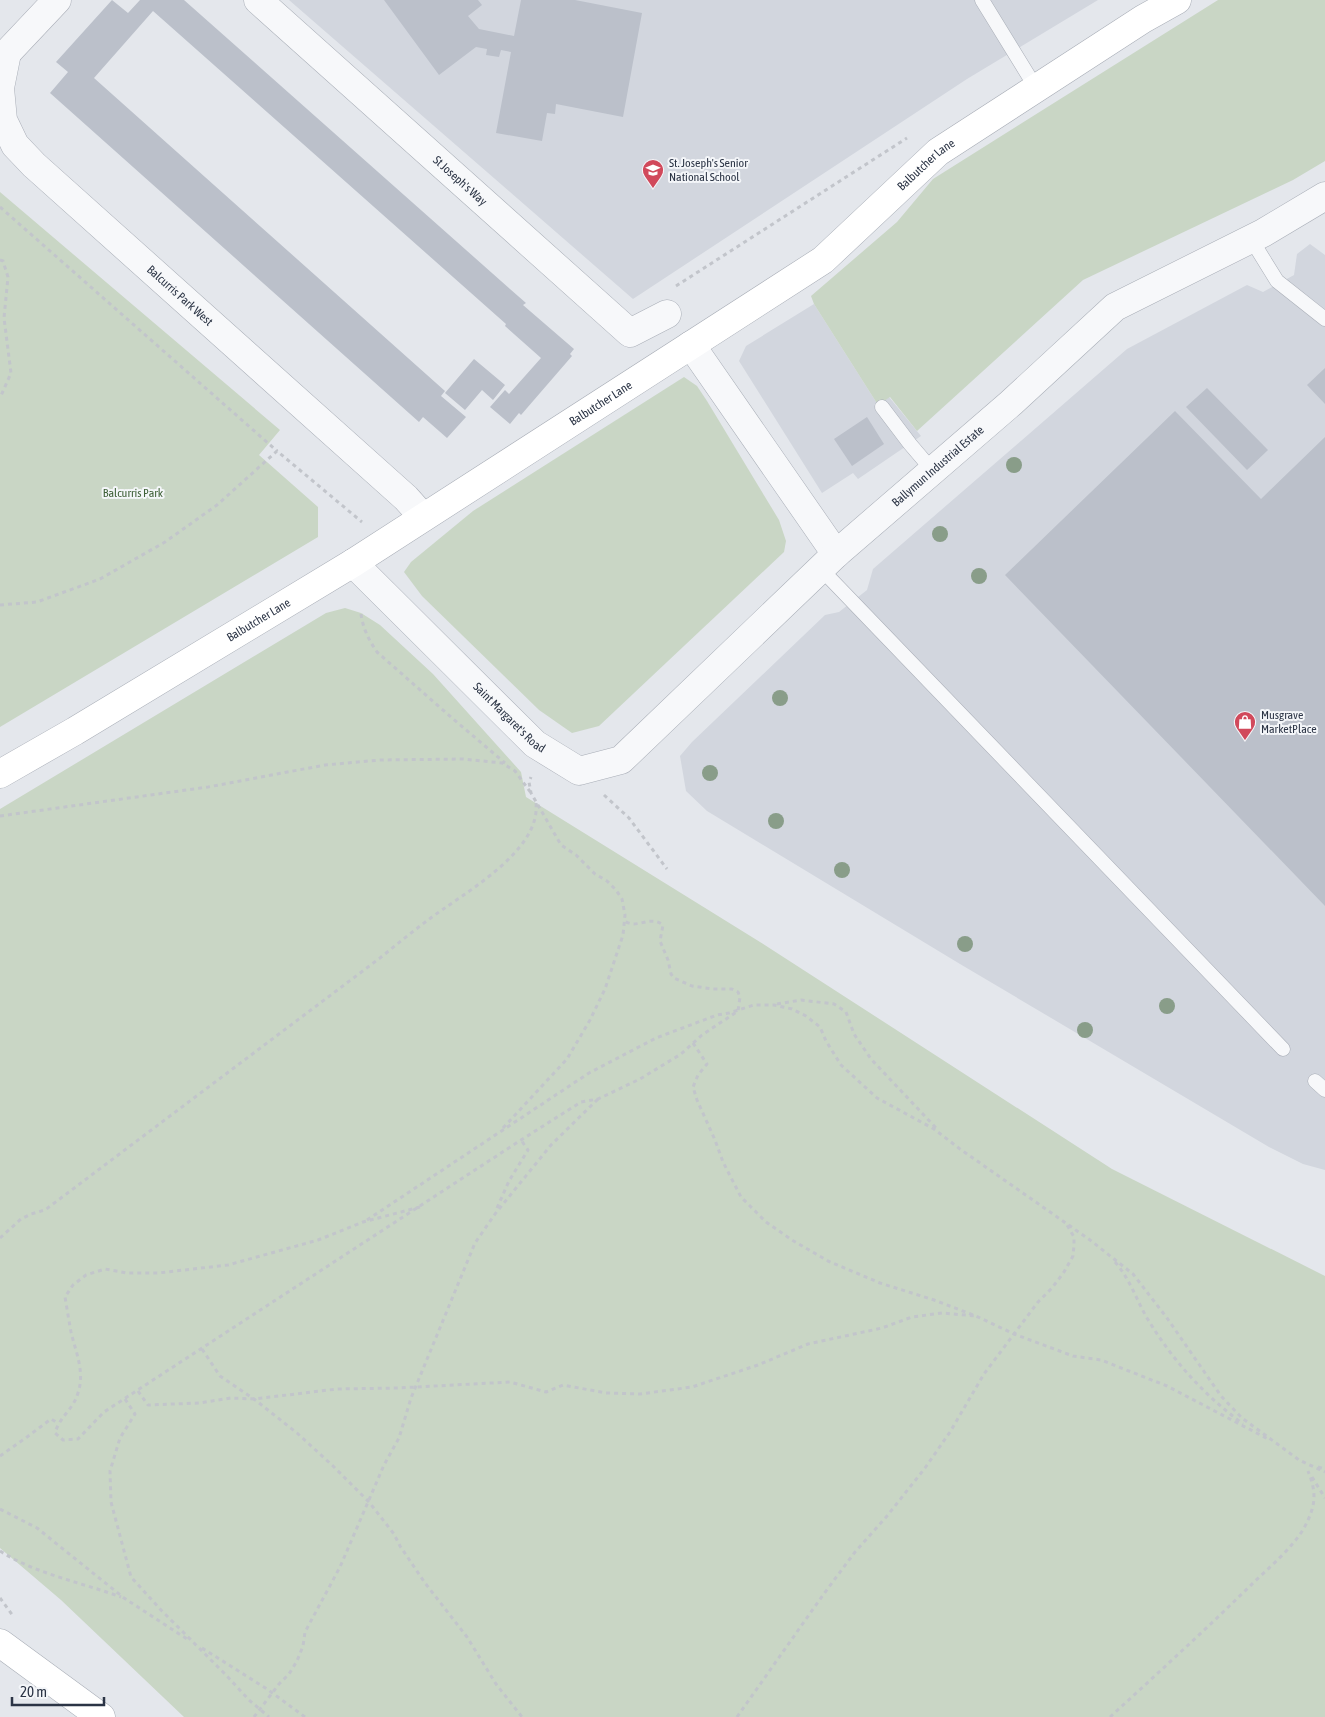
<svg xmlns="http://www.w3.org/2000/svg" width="1325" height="1717" viewBox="0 0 1325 1717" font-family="'Asap Condensed',sans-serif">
<rect width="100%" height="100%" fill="#e4e7ec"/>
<g fill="#d2d6de">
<path d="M289,0H1098L967,79L633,299Z"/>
<path d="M1310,244L1325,255V1170L1303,1164L1269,1147L960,964L707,811L686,791L680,756L692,742L825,615L839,612L867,590L873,569L1127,349L1247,285L1263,292L1294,275L1297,254Z"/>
<path d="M814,304L878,405L889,397L921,436L858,479L853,473L822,493L739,361L746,346Z"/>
</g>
<g fill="#c9d6c5">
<path d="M1218,0H1325V161L1293,180L1083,280L917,431L890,397L878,405L814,304L811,296L897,222L933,179Z"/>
<path d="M0,192L280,430L259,455L318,507V537L0,727Z"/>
<path d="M684,377L697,386L707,401L779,520L786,541L784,552L599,726L572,733L539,710L422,596L404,572L411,562L473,511Z"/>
<path d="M345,608L361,613L380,625L433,674L521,772L526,797L760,942L1112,1169L1325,1276V1717H184L61,1600L0,1548V809L326,613Z"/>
</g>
<g fill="#bbc0ca">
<path d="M112,0L128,13L140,0H184L501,281L526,303L523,305L574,349L570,354L572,356L521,415L519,413L510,424L490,407L505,390L509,394L541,358L505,326L506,324L153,11L94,78L445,391L441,396L466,417L447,438L423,417L419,422L50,93L68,72L56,62Z"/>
<path d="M384,0H478L482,5L468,16L479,29L514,36L521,0H575L642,13L623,117L556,104L555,114L547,113L542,141L496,133L511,52L501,50L499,57L486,55L487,49L476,47L439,75Z"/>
<path d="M474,359L505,385L493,400L482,390L465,410L445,393Z"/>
<path d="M1325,368V404L1307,385Z"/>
<path d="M1207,388L1268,450L1247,470L1186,407Z"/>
<path d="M1175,411L1261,499L1325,437V906L1005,575Z"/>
<path d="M867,417L884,444L852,466L834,439Z"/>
</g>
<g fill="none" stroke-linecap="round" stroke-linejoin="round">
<g stroke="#a9aeb7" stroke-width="15">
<g id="lane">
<path d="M982,0L1036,88"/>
<path d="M1251,239L1277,281L1325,319"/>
<path d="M882,407L910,444L933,471"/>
<path d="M821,569L1283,1049"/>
<path d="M1315,1081L1325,1090"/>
</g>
</g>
<g stroke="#a9aeb7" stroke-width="29">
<g id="street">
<path id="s1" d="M258,0L630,333L667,314"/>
<path id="s2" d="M7,53L0,88L3,120L15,145L34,165L406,498L423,517"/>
<path d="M7,53L57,0"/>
<path d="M691,345L836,554"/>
<path id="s3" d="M353,563L535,744L579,771L621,760L836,554L1011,403L1115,307L1263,233L1325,196"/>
</g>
</g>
<g stroke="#a9aeb7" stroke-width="29">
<g id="secondary">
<path id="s4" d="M0,774L75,731L353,563L823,260L938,152L1143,19L1177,0"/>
<path d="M0,1643L101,1717"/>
</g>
</g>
<g stroke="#c2c5cb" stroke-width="3" stroke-dasharray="4 4" stroke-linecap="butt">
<path d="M0,207L277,451"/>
<path d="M0,260L3,261L8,277L4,318L11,373L0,398"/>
<path d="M676,286L907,138"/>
<path d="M0,605L37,602L100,579L165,542L217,505L277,451L362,522"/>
<path d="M361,614C363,629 369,640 377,652L452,718L505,763"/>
<path d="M604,795L629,818L667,869"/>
<path d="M0,816L208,787L325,765L380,760L463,759L502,763L515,771L531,793"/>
<path d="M777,1004L801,1000L834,1004L846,1012L854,1034L871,1059L937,1129"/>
<path d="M693,1043L707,1064L698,1075L693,1087L697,1100L715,1140L723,1162L741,1197L766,1222L792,1240L828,1261L880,1283L934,1300L976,1316L1014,1334L1073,1356L1101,1360L1167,1386L1268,1439"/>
<path d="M503,1128L567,1059L590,1020L605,989L623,935L625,915L622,899L616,890L607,881L595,874L576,855L561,845L531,793L529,782L531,777"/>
<path d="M420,1207L363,1222L318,1240L228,1265L158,1273H127L105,1269L86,1275L73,1285L65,1297C67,1309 69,1321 71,1332C76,1353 85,1372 78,1393C73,1410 60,1416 55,1433L63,1440L78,1439L104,1412L521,1140L581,1102L598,1099L640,1079L681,1054L702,1035L738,1011L740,997L738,992L732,989H713L692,986L674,978L671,974L668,960L660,941L663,925C653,917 644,924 633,924C630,924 627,922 625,922"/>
<path d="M497,1208L509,1181L528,1150L521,1140"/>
<path d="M367,1220L589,1073L656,1038L717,1015L729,1013L754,1005H774L792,1009L806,1016L820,1027L826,1041L841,1065L877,1098L934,1129L960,1149L1090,1240L1133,1274L1167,1318L1221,1396L1242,1418L1299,1460L1325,1472"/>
<path d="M0,1238L21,1219L31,1214L45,1210L380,958C396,945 412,932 428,920C462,894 541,852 536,803"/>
<path d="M1115,1262C1130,1279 1136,1299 1147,1318C1173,1361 1203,1394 1243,1424"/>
<path d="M202,1349L220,1376L254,1399L297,1433L333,1466L369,1502L394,1534L400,1546L425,1583L467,1637L496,1684L522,1717"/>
<path d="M138,1391L148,1405L199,1403L231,1398L254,1399L337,1389L398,1388L510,1382L546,1392L563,1385L606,1393L640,1394L692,1387L758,1365L808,1344L882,1328L912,1317L942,1313L976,1316"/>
<path d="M125,1399L135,1414L120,1438L110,1471L111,1502L131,1577L161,1610L226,1675L249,1700L269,1717"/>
<path d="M0,1456L27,1437L51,1419L58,1423"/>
<path d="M1318,1467L1325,1469"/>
<path d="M1312,1477L1325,1498"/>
<path d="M0,1509L37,1528L124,1598L190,1641"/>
<path d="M0,1551C36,1574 80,1582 121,1597"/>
<path d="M0,1598L13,1616"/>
<path d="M202,1648L267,1689L305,1717"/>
<path d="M254,1717L279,1684L289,1674L297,1661L303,1646L305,1632L340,1567L384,1465L399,1438L411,1398L475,1243L495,1214L551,1145L598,1099"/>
<path d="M737,1717L823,1595L855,1552L887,1516L925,1468L950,1432L984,1374L1038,1302L1052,1288L1064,1272L1073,1256L1074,1245V1237L1067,1225"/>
<path d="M1110,1717C1157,1674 1204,1631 1249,1587C1267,1569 1291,1550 1304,1528C1316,1506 1317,1493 1308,1471"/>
</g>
<use href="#lane" stroke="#f7f8fa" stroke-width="14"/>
<use href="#street" stroke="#f7f8fa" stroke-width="28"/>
<use href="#secondary" stroke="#fff" stroke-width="28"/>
</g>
<g fill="#899d89">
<circle cx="1014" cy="465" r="8"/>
<circle cx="940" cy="534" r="8"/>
<circle cx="979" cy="576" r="8"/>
<circle cx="780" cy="698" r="8"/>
<circle cx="710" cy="773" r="8"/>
<circle cx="776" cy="821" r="8"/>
<circle cx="842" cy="870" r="8"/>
<circle cx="965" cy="944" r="8"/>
<circle cx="1167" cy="1006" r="8"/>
<circle cx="1085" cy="1030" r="8"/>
</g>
<defs>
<g id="school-pin" transform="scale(1.125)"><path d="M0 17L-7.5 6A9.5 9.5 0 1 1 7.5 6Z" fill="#d1495b" stroke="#f4f6f9"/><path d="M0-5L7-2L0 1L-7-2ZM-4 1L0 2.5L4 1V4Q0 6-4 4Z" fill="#fff"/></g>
<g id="shop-pin" transform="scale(1.125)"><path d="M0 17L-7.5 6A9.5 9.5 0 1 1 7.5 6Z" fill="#d1495b" stroke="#f4f6f9"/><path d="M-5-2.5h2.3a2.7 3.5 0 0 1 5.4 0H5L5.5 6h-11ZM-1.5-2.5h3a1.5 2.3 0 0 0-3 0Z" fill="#fff"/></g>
</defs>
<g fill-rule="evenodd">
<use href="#school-pin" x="653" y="170"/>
<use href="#shop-pin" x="1245" y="722"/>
</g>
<g text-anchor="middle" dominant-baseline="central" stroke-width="4" stroke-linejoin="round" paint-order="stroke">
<g font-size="12" fill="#2b3445" stroke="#f4f6f9" text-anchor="start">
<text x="669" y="163">St. Joseph's Senior<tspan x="669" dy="14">National School</tspan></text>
<text x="1261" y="715">Musgrave<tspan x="1261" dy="14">MarketPlace</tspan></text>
</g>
<g font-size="12" fill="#2b3445" stroke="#f4f6f9">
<text stroke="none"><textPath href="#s4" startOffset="1111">Balbutcher Lane</textPath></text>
<text stroke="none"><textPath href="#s1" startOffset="271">St Joseph's Way</textPath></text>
<text stroke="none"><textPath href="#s2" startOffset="319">Balcurris Park West</textPath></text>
<text stroke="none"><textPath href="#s4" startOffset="706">Balbutcher Lane</textPath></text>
<text stroke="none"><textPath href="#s3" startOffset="784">Ballymun Industrial Estate</textPath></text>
<text stroke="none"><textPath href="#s4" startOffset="301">Balbutcher Lane</textPath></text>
<text stroke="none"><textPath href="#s3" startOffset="220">Saint Margaret's Road</textPath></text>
</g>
<g font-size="12" fill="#3f6138" stroke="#f4f6f9">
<text x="133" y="493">Balcurris Park</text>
</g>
</g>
<path d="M12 1697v8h92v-8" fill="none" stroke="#2b3445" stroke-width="2.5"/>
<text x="20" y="1697" font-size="15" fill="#2b3445" stroke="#f4f6f9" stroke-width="4" paint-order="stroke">20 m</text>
</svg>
